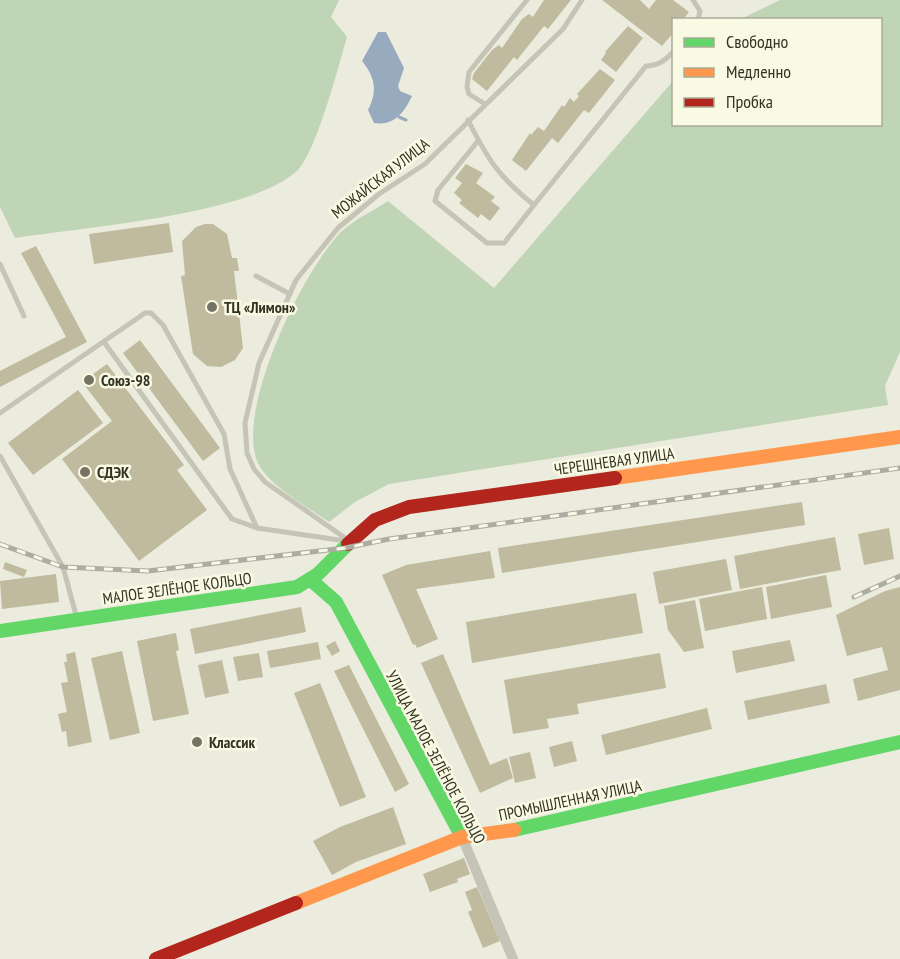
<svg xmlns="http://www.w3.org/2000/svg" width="900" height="959" viewBox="0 0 900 959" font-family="'PT Sans Narrow',sans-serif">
<rect width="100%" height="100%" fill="#ebecdd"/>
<g fill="#c0d5b6">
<path d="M0,0H339L331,17L347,37C339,65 316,152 298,170C251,215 82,227 15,238L0,207Z"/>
<path d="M780,0H900V352L885,386L888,405L389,484L355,502L329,522C309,508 270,486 259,465C232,415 304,268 342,231C355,219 373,211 388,201L494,288L673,81L674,124H880V20L741,19Z"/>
</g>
<path fill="#98abbe" d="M378,32H386L404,68L398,86L400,91L412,96C404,113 394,126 374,123L368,110C378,91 375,77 362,61Z"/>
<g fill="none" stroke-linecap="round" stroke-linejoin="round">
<path stroke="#98abbe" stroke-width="3" d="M399,117L406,120"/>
</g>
<g fill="#c0ba9e">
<path d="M544,0H571L548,29L544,26L517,60L514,57L487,91L472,79L474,73L492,50L499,45L502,48L522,19L529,14L533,17Z"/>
<path d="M602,0H640L649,9L656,0H673L689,12L683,20H674V32L662,46Z"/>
<path d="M628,26L643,38L616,72L601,60L606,53L605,52Z"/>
<path d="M600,69L615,80L589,113L584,110L558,143L552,138L526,171L512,160L530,133L531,135L538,127L544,131L562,105L564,107L570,98L574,102L579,96L577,94Z"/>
<path d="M466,164L483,173L476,183L495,197L491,201L500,208L490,221L481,214L478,218L459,203L462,200L454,193L462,183L455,178Z"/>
<path d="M169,223L173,252L94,264L89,234Z"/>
<path d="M205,224H213L227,234L232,258H237L239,271H234L243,348L235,360L221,367L207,366L193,354L181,276L185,275L182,241L196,227Z"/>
<path d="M36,246L87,342L0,387V371L66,337L21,253Z"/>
<path d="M140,340L220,448L203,461L123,353Z"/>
<path d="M107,364L184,465L177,470L207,510L139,561L62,459L112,421L82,382Z"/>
<path d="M78,390L103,423L33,475L8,443Z"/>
<path d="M802,502L805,525L502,573L498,548Z"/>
<path d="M889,528L894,559L864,565L858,534Z"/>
<path d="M835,537L841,570L740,589L734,556Z"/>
<path d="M490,551L495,578L416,589L438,639L417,648L415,644L413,645L382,575L406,565Z"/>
<path d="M726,559L732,590L659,604L653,572Z"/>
<path d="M5,562L27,570L24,577L3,569Z"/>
<path d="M56,574L59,602L2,609L0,581Z"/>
<path d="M826,575L832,607L771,619L766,587Z"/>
<path d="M762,587L767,619L705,631L699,599Z"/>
<path d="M900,587V690L858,701L853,679L888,670L882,647L847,656L836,615L885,591Z"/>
<path d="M636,593L643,633L472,663L466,622Z"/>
<path d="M695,600L704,648L684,652L668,630L664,606Z"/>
<path d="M301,607L306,632L195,654L190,629Z"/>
<path d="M176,633L179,650L176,651L189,714L153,721L137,641Z"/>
<path d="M790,640L795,661L736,673L732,651Z"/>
<path d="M335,641L340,651L332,656L326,646Z"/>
<path d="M318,642L321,659L270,668L267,651Z"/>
<path d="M122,651L140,733L110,740L91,658Z"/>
<path d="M75,652L92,742L68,747L66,731L62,732L58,714L67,712L61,683L68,682L64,662H67L66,654Z"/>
<path d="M259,653L263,677L238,681L233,657Z"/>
<path d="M660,653L666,688L577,704L579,714L547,719L549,728L513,734L504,680Z"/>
<path d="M443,654L490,765L507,758L513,778L480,793L421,663Z"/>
<path d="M222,660L229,693L205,698L198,665Z"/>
<path d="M349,665L409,784L395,792L334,671Z"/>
<path d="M320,683L366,797L340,807L294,693Z"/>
<path d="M826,684L830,703L748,720L744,701Z"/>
<path d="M707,708L712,729L606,755L601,735Z"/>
<path d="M572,741L577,761L554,767L549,747Z"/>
<path d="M530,752L536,778L515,783L509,757Z"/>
<path d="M393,807L406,844L356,862L332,875L313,841L340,827Z"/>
<path d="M464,858L470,874L457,879L458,882L430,892L423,874Z"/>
<path d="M477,887L500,941L483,948L468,912L472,910L465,892Z"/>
</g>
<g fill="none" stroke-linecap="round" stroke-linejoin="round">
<g stroke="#c5c4b6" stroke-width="5">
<path d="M693,0L700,11L698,20"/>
<path d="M485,104L469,94L467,87L469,72L527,0"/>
<path d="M468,120C488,160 499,177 534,205L504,243H487L435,201L438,190L478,141"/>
<path d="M534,205L646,66C658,66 666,60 674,51"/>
<path d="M0,264L24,316"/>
<path d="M256,276L290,294"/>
<path d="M104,342L232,519L257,528L346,541"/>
<path d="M0,413L145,313H151L163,325L224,434L230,469L257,528"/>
<path d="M0,456L63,567L76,615"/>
<path d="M348,540L265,482L254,469L247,453L245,423L259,363L296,280L338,228L379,194L425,164L563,29L582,0"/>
</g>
<path stroke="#c5c4b6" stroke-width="10" d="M462,837L513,959"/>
<g stroke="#63d668" stroke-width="14">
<path d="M312,581L336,602L462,837"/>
<path d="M0,631L297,587L318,574L348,544"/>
<path d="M514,830L900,742"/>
</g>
<g stroke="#ff974d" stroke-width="14">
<path d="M615,478L900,437"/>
<path d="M296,903L462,837L514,830"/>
</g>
<g stroke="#b3261e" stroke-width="14">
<path d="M348,544L375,520L409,507L615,478"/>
<path d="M156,959L296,903"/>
</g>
<g stroke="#acaca1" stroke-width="5">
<g id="rail">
<path d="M0,544L63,567L148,571L345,548L389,539L900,468"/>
<path d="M854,597L900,576"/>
</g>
</g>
<use href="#rail" stroke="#f9fae3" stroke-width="3" stroke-dasharray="9" stroke-linecap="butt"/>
</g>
<g fill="#757365" stroke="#f9fae3" stroke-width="2">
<circle cx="212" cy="307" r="6"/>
<circle cx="89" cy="380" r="6"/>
<circle cx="85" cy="472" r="6"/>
<circle cx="197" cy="742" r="6"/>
</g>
<g text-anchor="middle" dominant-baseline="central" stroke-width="5" stroke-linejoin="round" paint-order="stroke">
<g font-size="16" fill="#353225" stroke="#f9fae3">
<text transform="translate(380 178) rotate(-38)">МОЖАЙСКАЯ УЛИЦА</text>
<text transform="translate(614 461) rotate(-8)">ЧЕРЕШНЕВАЯ УЛИЦА</text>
<text transform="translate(177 588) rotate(-8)">МАЛОЕ ЗЕЛЁНОЕ КОЛЬЦО</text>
<text transform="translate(436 757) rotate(62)">УЛИЦА МАЛОЕ ЗЕЛЁНОЕ КОЛЬЦО</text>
<text transform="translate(570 800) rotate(-12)">ПРОМЫШЛЕННАЯ УЛИЦА</text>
</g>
<g font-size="16" font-weight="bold" fill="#353225" stroke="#f9fae3" text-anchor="start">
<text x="224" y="307">ТЦ «Лимон»</text>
<text x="101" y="380">Союз-98</text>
<text x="97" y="472">СДЭК</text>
<text x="209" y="742">Классик</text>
</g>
</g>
<rect x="672" y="18" width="210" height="108" fill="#f9fae3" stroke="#abaa97" stroke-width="1.5"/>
<rect x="684" y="38" width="30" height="9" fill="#63d668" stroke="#abaa97" stroke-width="1.5"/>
<text x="726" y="48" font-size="18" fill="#353225">Свободно</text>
<rect x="684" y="68" width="30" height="9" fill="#ff974d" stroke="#abaa97" stroke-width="1.5"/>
<text x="726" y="78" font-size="18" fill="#353225">Медленно</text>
<rect x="684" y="98" width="30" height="9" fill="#b3261e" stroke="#abaa97" stroke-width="1.5"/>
<text x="726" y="108" font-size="18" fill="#353225">Пробка</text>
</svg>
